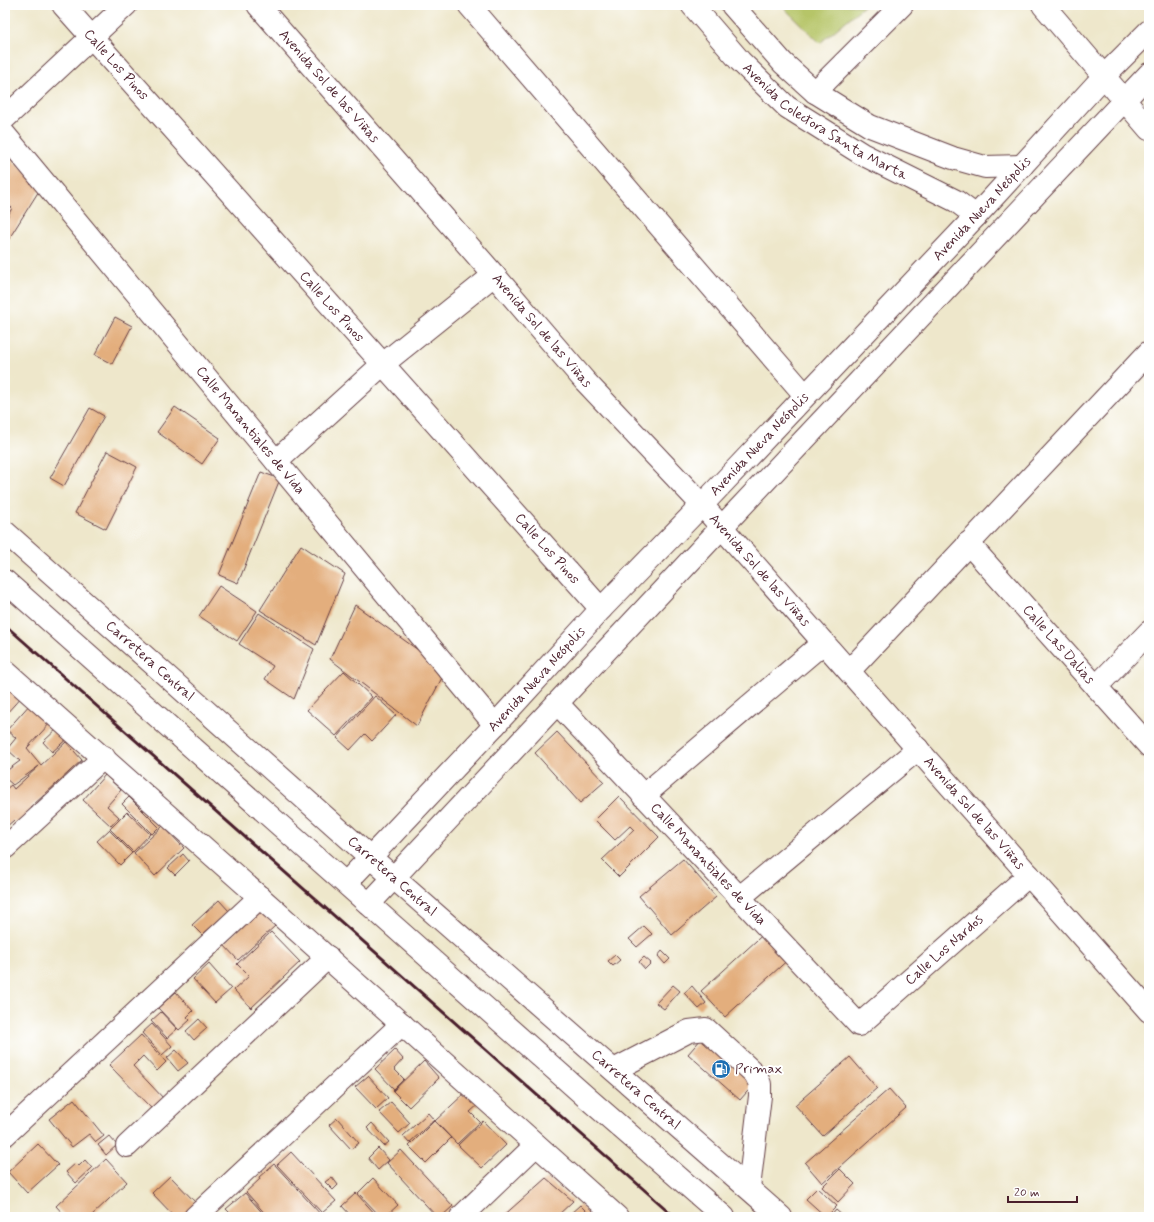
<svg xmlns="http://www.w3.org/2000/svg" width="1154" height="1222" viewBox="0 0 1154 1222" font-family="Mynerve,sans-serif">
<rect width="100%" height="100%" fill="#fff"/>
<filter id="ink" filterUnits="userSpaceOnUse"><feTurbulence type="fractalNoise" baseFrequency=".025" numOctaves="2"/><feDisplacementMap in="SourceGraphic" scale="8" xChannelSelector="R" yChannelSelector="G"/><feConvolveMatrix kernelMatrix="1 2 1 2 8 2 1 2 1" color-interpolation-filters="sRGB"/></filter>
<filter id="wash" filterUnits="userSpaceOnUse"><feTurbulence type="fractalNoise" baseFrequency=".012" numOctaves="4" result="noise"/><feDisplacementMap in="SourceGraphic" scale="16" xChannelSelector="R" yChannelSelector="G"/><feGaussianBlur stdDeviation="0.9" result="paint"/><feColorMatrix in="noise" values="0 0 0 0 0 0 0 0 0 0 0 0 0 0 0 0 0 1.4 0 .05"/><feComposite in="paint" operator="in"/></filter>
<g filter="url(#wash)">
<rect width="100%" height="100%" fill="#eee7cb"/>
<path fill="#b6c567" stroke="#807249" d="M781,5H865L820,43Z"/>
<g id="blocks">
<g fill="#e3ae7d">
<path d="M5,155L42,186L5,245V221L12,208L5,202Z"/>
<path d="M115,317L132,326L112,364L95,355Z"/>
<path d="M175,407L220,438L202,464L157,432Z"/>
<path d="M90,408L104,416L64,486L50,478Z"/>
<path d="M107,451L137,467L106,529L75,513Z"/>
<path d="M261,472L280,479L238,583L219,575Z"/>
<path d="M301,545L345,574L316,645L260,610Z"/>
<path d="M219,586L257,611L237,641L199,616Z"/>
<path d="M355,605L446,670L417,726L330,659Z"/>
<path d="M259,613L314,649L294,699L265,679L273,666L239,644Z"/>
<path d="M344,671L372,697L336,736L307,710Z"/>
<path d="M5,677L24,694L5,715Z"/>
<path d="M375,696L396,715L372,741L365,734L350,750L337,738Z"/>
<path d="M31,703L52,721L27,748L41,765L66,742L82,760L31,807L33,810L17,823L14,820L5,828V790L11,785L14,789L39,766L13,785L5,778V772L20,761L7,749L16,738L7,730Z"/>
<path d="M60,726L69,737L52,752L43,742Z"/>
<path d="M557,732L604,782L580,803L535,753Z"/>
<path d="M105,775L121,790L107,806L119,817L111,826L83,800Z"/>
<path d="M619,796L659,837L619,877L602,860L634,830L630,826L615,840L595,820Z"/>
<path d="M129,797L159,827L152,834L122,804Z"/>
<path d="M127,812L150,834L133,852L110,829Z"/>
<path d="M163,826L184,848L155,876L134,853Z"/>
<path d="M109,830L132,853L120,865L97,841Z"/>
<path d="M183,854L189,861L175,875L168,868Z"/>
<path d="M683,859L716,897L672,935L639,896Z"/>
<path d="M219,900L229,911L202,935L192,925Z"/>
<path d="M260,910L275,926L238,960L223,944Z"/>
<path d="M644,926L652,934L637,947L629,939Z"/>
<path d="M768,930L792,956L725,1017L701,991Z"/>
<path d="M271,932L300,962L251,1008L234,990L249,976L237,964Z"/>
<path d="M662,951L670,959L665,964L658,956Z"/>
<path d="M615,955L620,960L613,966L608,961Z"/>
<path d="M644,957L651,963L645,969L639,962Z"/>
<path d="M209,964L231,989L215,1003L193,979Z"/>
<path d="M673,985L680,991L664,1009L656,1003Z"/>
<path d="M692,986L706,1003L699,1009L684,993Z"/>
<path d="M176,992L193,1011L187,1017L190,1020L179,1030L158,1008Z"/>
<path d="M161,1012L177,1029L167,1038L151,1021Z"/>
<path d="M199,1019L207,1028L194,1040L186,1031Z"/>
<path d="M152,1024L172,1046L162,1055L142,1033Z"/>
<path d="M141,1035L166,1062L157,1071L143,1056L133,1066L165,1100L154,1111L109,1065Z"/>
<path d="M702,1038L754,1084L740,1100L688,1054Z"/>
<path d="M176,1050L188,1063L178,1071L167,1058Z"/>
<path d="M395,1050L403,1059L394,1069L404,1079L394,1089L375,1069Z"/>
<path d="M850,1057L877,1088L823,1136L795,1105Z"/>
<path d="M424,1061L439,1078L409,1107L393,1091Z"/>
<path d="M368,1076L388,1098L376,1109L355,1087Z"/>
<path d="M889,1089L906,1108L822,1183L805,1163Z"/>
<path d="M467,1091L479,1104L470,1112L480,1122L457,1144L435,1121Z"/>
<path d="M74,1099L104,1136L96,1142L89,1134L72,1147L49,1119Z"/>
<path d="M391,1102L410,1123L399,1133L379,1112Z"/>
<path d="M428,1113L434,1120L409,1143L403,1136Z"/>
<path d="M337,1118L359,1143L351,1149L329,1125Z"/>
<path d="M434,1121L451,1138L426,1163L409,1146Z"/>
<path d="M483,1121L506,1145L482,1168L458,1145Z"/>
<path d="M372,1123L389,1142L384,1146L367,1128Z"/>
<path d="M109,1136L117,1145L106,1155L98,1145Z"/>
<path d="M38,1144L58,1165L27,1193L8,1172Z"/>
<path d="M378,1148L389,1160L378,1170L368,1158Z"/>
<path d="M401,1150L453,1206L441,1217H437L387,1163Z"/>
<path d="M291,1152L336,1201L322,1213L277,1165Z"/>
<path d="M106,1159L127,1182L90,1217H66L56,1206Z"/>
<path d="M85,1160L92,1168L76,1183L66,1172L76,1163L79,1166Z"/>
<path d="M274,1164L323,1217H268L246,1192L260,1179L259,1177Z"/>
<path d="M840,1169L855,1184L838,1202L822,1187Z"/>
<path d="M170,1176L198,1205L187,1217H175L152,1193Z"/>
<path d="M332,1177L338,1185L333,1190L325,1182Z"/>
<path d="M373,1178L398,1205L385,1217H381L358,1193Z"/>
<path d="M546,1178L573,1201L556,1217H502Z"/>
<path d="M817,1188L837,1206L826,1217L806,1199Z"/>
<path d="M245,1193L266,1217H234L226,1209Z"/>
<path d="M356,1193L378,1217H352L342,1206Z"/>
<path d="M580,1205L592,1217H573L570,1214Z"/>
<path d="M836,1210L844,1217H830Z"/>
</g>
</g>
</g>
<g filter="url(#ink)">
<use href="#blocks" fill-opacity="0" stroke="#633d43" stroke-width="1"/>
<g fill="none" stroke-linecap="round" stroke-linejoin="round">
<g stroke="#633d43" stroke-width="24">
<g id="minor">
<path id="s1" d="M63,5L601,609"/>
<path id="s2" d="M258,5L494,275L584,380L702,505L1149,1011"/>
<path d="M469,5L805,395"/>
<path id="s3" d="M692,5L740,61L787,107L862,154L956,201L976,216"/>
<path d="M732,5L783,63L815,92L870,126L953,158L985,167L1022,166"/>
<path d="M1043,5L1149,129"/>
<path d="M815,92L902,5"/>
<path d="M5,118L126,5"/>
<path id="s4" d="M5,135L495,725"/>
<path d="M276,461L383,364L494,275"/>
<path id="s5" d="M968,543L1149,746"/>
<path d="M5,671L281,916L617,1217"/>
<path d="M849,671L1149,352"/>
<path d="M1096,687L1149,632"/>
<path id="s6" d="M557,703L859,1025L1029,875"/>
<path d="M643,796L823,643"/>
<path d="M5,848L104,757"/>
<path id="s7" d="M346,883L495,725L601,609L702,505L976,216L1104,76L1149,31"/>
<path d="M739,898L918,749"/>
<path d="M369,904L721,528L1149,74"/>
<path d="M614,1070L689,1031L706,1029L755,1074L760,1084V1096L749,1188"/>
<path d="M5,1135L260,897"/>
<path d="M127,1146L328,957"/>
<path d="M195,1217L402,1024"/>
<path d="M461,1217L536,1145"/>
</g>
</g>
<g stroke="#633d43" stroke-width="24">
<g id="highway">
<path id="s8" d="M5,532L370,857L781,1217"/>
<path d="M5,581L586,1097L724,1217"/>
</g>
</g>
<use href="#minor" stroke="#fff" stroke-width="22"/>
<use href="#highway" stroke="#fff" stroke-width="22"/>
<path stroke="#4a1f2b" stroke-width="3" d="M5,625L675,1217"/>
</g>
</g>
<defs>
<g id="fuel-disc" transform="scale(1)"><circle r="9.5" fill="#1f6fb2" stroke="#fff"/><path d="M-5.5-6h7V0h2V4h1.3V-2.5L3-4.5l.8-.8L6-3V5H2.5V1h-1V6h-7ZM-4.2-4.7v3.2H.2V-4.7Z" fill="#fff"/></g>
</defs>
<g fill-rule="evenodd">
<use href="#fuel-disc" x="721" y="1069"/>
</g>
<g text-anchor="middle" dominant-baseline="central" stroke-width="4" stroke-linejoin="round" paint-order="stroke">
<g font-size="14" fill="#4a1f2b" stroke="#fff">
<text stroke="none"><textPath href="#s1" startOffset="80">Calle Los Pinos</textPath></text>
<text stroke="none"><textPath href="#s2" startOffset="108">Avenida Sol de las Viñas</textPath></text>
<text stroke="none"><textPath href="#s3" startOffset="179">Avenida Colectora Santa Marta</textPath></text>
<text stroke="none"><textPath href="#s7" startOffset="927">Avenida Nueva Neópolis</textPath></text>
<text stroke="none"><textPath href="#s1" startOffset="404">Calle Los Pinos</textPath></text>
<text stroke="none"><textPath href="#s2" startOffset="432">Avenida Sol de las Viñas</textPath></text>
<text stroke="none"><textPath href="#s4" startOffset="384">Calle Manantiales de Vida</textPath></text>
<text stroke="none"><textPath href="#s7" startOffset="603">Avenida Nueva Neópolis</textPath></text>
<text stroke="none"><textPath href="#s1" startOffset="728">Calle Los Pinos</textPath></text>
<text stroke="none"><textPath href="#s2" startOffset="756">Avenida Sol de las Viñas</textPath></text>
<text stroke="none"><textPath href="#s5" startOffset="136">Calle Las Dalias</textPath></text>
<text stroke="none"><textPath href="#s8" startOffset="194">Carretera Central</textPath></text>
<text stroke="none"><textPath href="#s7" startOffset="279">Avenida Nueva Neópolis</textPath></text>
<text stroke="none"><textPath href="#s2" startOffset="1080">Avenida Sol de las Viñas</textPath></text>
<text stroke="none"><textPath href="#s6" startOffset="221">Calle Manantiales de Vida</textPath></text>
<text stroke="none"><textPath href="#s8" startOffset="518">Carretera Central</textPath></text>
<text stroke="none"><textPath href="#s6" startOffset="555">Calle Los Nardos</textPath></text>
<text stroke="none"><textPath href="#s8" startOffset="842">Carretera Central</textPath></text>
</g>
<g font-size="14" fill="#4a1f2b" stroke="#fff" text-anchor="start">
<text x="735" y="1069">Primax</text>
</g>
</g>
<rect width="1154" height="1222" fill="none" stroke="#fff" stroke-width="20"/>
<path d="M1008 1196v6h69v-6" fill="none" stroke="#4a1f2b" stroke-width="2"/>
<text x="1014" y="1196" font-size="12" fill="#4a1f2b" stroke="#ffffff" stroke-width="3" paint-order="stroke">20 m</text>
</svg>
